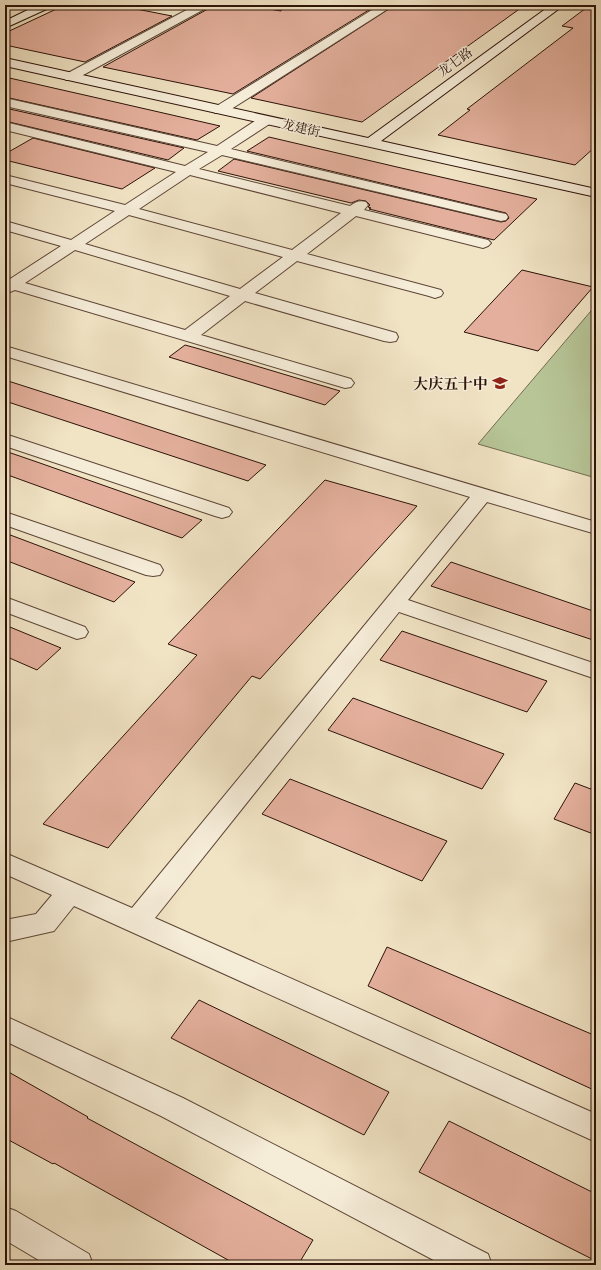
<svg xmlns="http://www.w3.org/2000/svg" width="601" height="1270" viewBox="0 0 601 1270" font-family="'EB Garamond','Noto Serif SC',serif">
<rect width="100%" height="100%" fill="#f1e4c5"/>
<filter id="stains"><feTurbulence type="fractalNoise" baseFrequency=".005" numOctaves="4"/><feColorMatrix values="0 0 0 0 .2 0 0 0 0 .09 0 0 0 0 .02 0 0 0 .5 -.17"/></filter>
<radialGradient id="worn" r=".72"><stop offset=".6" stop-color="#630" stop-opacity="0"/><stop offset="1" stop-color="#630" stop-opacity=".3"/></radialGradient>
<path fill="#b7c597" stroke="#726c50" d="M596,305V478L478,444Z"/>
<g fill="#e4b09d" stroke="#2c1208">
<path d="M65,5H116L172,16L85,62L5,45V33Z"/>
<path d="M215,5H246L281,11L282,5H377L233,94L103,67Z"/>
<path d="M395,5H525L362,122L251,98Z"/>
<path d="M590,5H596V146L575,165L438,135L470,110L467,109L573,28L562,26Z"/>
<path d="M5,77L102,99L220,126L197,140L5,97Z"/>
<path d="M5,108L184,148L168,160L5,121Z"/>
<path d="M269,137L397,167L537,199L494,240L369,209L371,208L368,207L370,205L366,201L359,200L351,203L218,171L234,159L501,222L506,221L509,218L506,213L247,151Z"/>
<path d="M33,138L155,168L122,189L5,160V154Z"/>
<path d="M522,270L593,287L538,351L464,332Z"/>
<path d="M185,345L196,348L340,391L325,405L169,357Z"/>
<path d="M5,380L105,412L266,465L248,481L5,401Z"/>
<path d="M5,451L37,462L202,520L182,538L5,474Z"/>
<path d="M325,480L417,506L260,679L252,676L108,848L43,824L197,655L168,644Z"/>
<path d="M5,533L135,582L114,602L5,560Z"/>
<path d="M451,562L596,612V641L431,586Z"/>
<path d="M5,625L61,648L37,670L5,656Z"/>
<path d="M402,631L547,681L527,712L380,660Z"/>
<path d="M353,698L504,754L482,789L328,730Z"/>
<path d="M290,779L447,841L422,881L262,814Z"/>
<path d="M575,783L596,791V835L554,819Z"/>
<path d="M387,947L596,1036V1091L368,986Z"/>
<path d="M199,1000L389,1092L364,1135L171,1038Z"/>
<path d="M5,1070L88,1117L87,1118L313,1240L298,1265H237L54,1163L53,1164L5,1138Z"/>
<path d="M449,1121L596,1194V1261L419,1172Z"/>
</g>
<g fill="none" stroke-linecap="round" stroke-linejoin="round">
<g stroke="#5d4637" stroke-width="2">
<g id="street">
<path d="M196,5H210L208,7L74,80H66L64,77L66,74Z"/>
<path d="M380,5H394L225,113H215L214,110L215,107Z"/>
<path d="M5,98L217,146L261,117H271L273,120L271,123L231,149L501,213L506,214L508,217L506,220L501,221L222,155L199,169L350,206C356,202 359,200 366,202L368,205L364,210L488,240L491,243L488,246L483,248L356,216L307,254L441,290L443,293L441,296L435,298L429,296L297,261L255,293L396,333L398,337L396,341L390,342L384,341L245,301L201,335L351,379L354,383L351,387L345,388L15,290L5,294V277L10,279L61,246L5,230V221L71,240L115,211L5,183V175L125,205L176,172L5,130V122L185,166L208,152L5,106ZM190,175L341,213L292,250L139,209ZM129,215L283,257L240,289L85,244ZM75,250L230,296L185,330L25,283Z"/>
<path d="M5,346L596,522V534L487,502L408,600L596,664V679L399,612L155,918L596,1114V1142L74,906L54,931L5,942V920L36,914L52,895L5,874V853L132,908L470,497L5,356Z"/>
<path d="M5,434L229,508L232,512L229,516L222,518L215,516L5,446Z"/>
<path d="M5,512L160,565L163,570L160,575L153,576L146,575L5,525Z"/>
<path d="M5,597L85,627L88,632L85,637L77,639L5,612Z"/>
<path d="M5,1016L183,1098L488,1254L492,1265H443L161,1116L5,1041Z"/>
<path d="M5,1207L16,1211L89,1254L93,1265H47L5,1240Z"/>
</g>
</g>
<g stroke="#2c1208" stroke-width="2">
<g id="secondary">
<path d="M38,5H53L51,7L5,28V21Z"/>
<path d="M551,5H564L381,141L596,189V197L5,66V58L368,138Z"/>
</g>
</g>
<use href="#street" fill="#f6edd9" fill-rule="evenodd"/>
<use href="#secondary" fill="#f6edd9" fill-rule="evenodd"/>
</g>
<defs>
<g id="school-bare" transform="scale(1.2)"><path d="M0-5L7-2L0 1L-7-2ZM-4 1L0 2.5L4 1V4Q0 6-4 4Z" fill="#8f2418" stroke="#f6edd9" stroke-width="2.5" paint-order="stroke"/></g>
</defs>
<g fill-rule="evenodd">
<use href="#school-bare" x="500" y="383"/>
</g>
<g text-anchor="middle" dominant-baseline="central" stroke-width="3" stroke-linejoin="round" paint-order="stroke">
<g font-size="13" fill="#2c1208" stroke="#f6edd9">
<text transform="translate(455 62) rotate(-36)">龙七路</text>
<text transform="translate(301 128) rotate(13)">龙建街</text>
</g>
<g font-size="15" font-weight="bold" fill="#2c1208" stroke="#f6edd9" text-anchor="end">
<text x="488" y="383">大庆五十中</text>
</g>
</g>
<rect width="601" height="1270" fill="none" stroke="#f1e4c5" stroke-width="20"/>
<rect x="6" y="6" width="589" height="1258" fill="none" stroke="#2c1208" stroke-width="2"/>
<rect x="10" y="10" width="581" height="1250" fill="none" stroke="#2c1208"/>
<rect width="100%" height="100%" filter="url(#stains)"/>
<rect width="100%" height="100%" fill="url(#worn)"/>
</svg>
